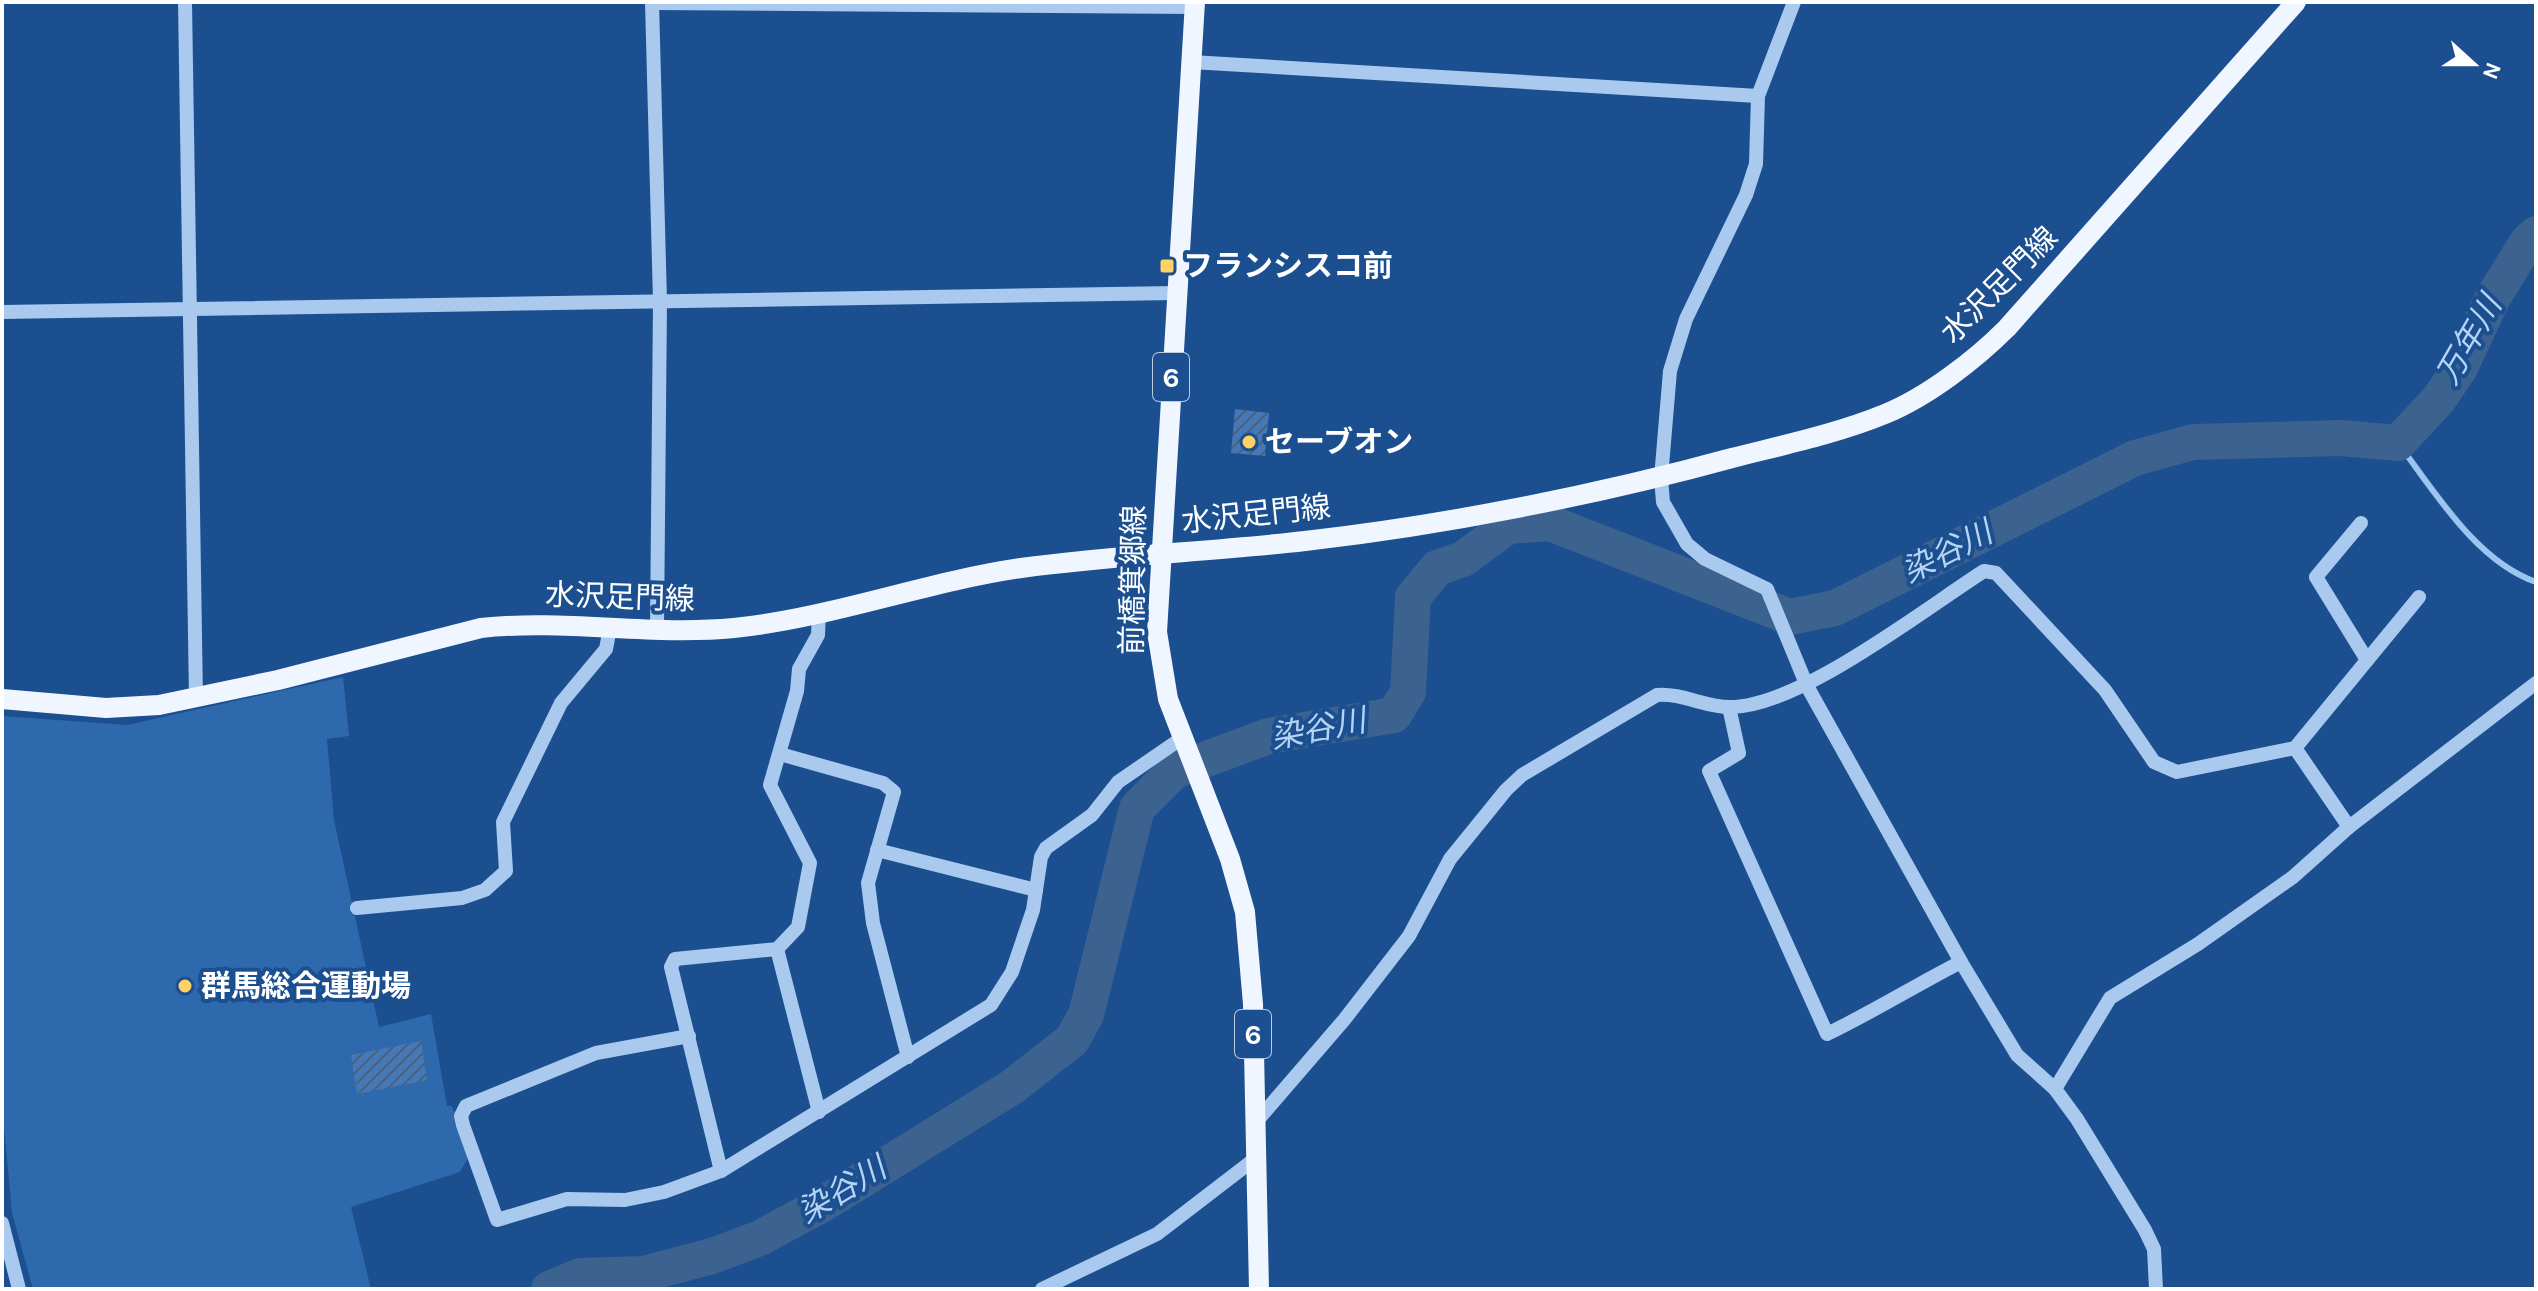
<svg xmlns="http://www.w3.org/2000/svg" width="2538" height="1291" viewBox="0 0 2538 1291" font-family="Karla,'Noto Sans JP',sans-serif">
<defs>
<pattern id="building-hatch" width="6" height="6" patternUnits="userSpaceOnUse" patternTransform="scale(2)"><rect width="6" height="6" fill="#4478b7"/><path d="M-1 1l2-2M0 6l6-6M5 7l2-2" fill="none" stroke="#486282"/></pattern>
</defs>
<rect width="100%" height="100%" fill="#1b4f8f"/>
<path fill="#2e69ad" d="M343,677L349,736L327,739L334,820L379,1027L431,1014L447,1106H452L468,1158L460,1172L351,1207L371,1289H33L12,1213L2,1103V716L127,725Z"/>
<g fill="none" stroke-linecap="round" stroke-linejoin="round">
<path stroke="#9cc4f0" stroke-width="6" d="M2398,443C2435,492 2476,561 2536,582"/>
<path stroke="#3c6290" stroke-width="36" d="M549,1289L580,1276L644,1274L712,1256L760,1238L823,1204L1012,1087L1072,1040L1086,1015L1137,808L1174,771L1269,736L1394,715L1408,692L1413,597L1437,568L1463,559L1508,526L1550,523L1790,617L1835,608L2135,458L2193,442L2341,438L2398,443L2439,399L2460,368L2492,299L2528,241L2536,234"/>
</g>
<g fill="url(#building-hatch)">
<path d="M1235,409L1269,413L1265,456L1231,453Z"/>
<path d="M421,1041L427,1080L357,1094L351,1055Z"/>
</g>
<g fill="none" stroke-linecap="round" stroke-linejoin="round">
<g stroke="#a9c9ee" stroke-width="14">
<path d="M185,2L196,699"/>
<path d="M652,2L660,301L657,630"/>
<path d="M1794,2L1758,96L1756,164L1746,195L1686,319L1670,371L1661,478L1663,502L1687,544L1705,559L1767,589L1807,686L1961,962L2017,1055L2055,1089L2077,1119L2145,1230L2154,1249L2156,1289"/>
<path d="M652,3L1195,7"/>
<path d="M1191,62L1758,96"/>
<path d="M2,312L1176,293"/>
<path d="M2361,523L2316,577L2367,660"/>
<path d="M1729,707L1739,753L1709,771L1827,1034C1873,1012 1916,985 1961,962"/>
<path d="M2295,748L2419,597"/>
<path d="M780,754L883,783L894,792L868,883L873,923L908,1057"/>
<path d="M877,850L1036,890"/>
<path d="M357,908L462,898L485,890L506,871L503,822L561,703L606,649L610,628"/>
<path d="M777,949L819,1112"/>
<path d="M689,1036L596,1053L466,1106L461,1116L463,1125L497,1220L567,1199L625,1200L664,1192L721,1171L991,1005L1012,972L1033,910L1041,857L1046,848L1092,815L1118,782L1182,738"/>
<path d="M2055,1089L2110,998L2198,944L2293,877L2349,827"/>
<path d="M1256,1122L1344,1020L1409,936L1450,859L1506,790L1522,775L1657,695C1682,693 1705,707 1730,707C1799,707 1923,610 1984,571L1996,573L2105,690L2154,762L2177,772L2295,748L2349,827L2536,683"/>
<path d="M721,1171L671,967L675,959L777,949L798,927L810,863L770,785L797,691L799,669L818,635L819,611"/>
<path d="M2,1223L19,1289"/>
<path d="M1042,1289L1157,1234L1256,1158"/>
</g>
<g stroke="#f0f6ff" stroke-width="20">
<path d="M1195,2L1157,632L1168,699L1230,859L1245,912L1253,1004L1259,1289"/>
<path d="M2,699L106,708L159,705L278,680L481,628C565,619 650,636 734,628C831,618 925,582 1021,568C1116,555 1210,552 1305,541C1445,525 1597,495 1732,458C1783,445 1836,434 1885,414C1927,397 1975,360 2007,328L2296,2"/>
</g>
</g>
<g fill="#ffd166" stroke="#1b4f8f" stroke-width="3">
<rect x="1159" y="258" width="16" height="16" rx="4"/>
<circle cx="1249" cy="442" r="8"/>
<circle cx="185" cy="986" r="8"/>
</g>
<g text-anchor="middle" dominant-baseline="central" stroke-width="8" stroke-linejoin="round" paint-order="stroke">
<g fill="#1b4f8f" stroke="#bbcadd" stroke-width="2">
<rect x="1153" y="353" width="36" height="48" rx="6"/>
<rect x="1235" y="1010" width="36" height="48" rx="6"/>
</g>
<g font-size="28" font-weight="bold" fill="#fff">
<text x="1171" y="377">6</text>
<text x="1253" y="1034">6</text>
</g>
<g font-size="30" font-weight="bold" fill="#fff" stroke="#1b4f8f" text-anchor="start">
<text x="1183" y="266">フランシスコ前</text>
<text x="1265" y="442">セーブオン</text>
<text x="201" y="986">群馬総合運動場</text>
</g>
<g font-size="30" fill="#fff" stroke="#1b4f8f">
<text transform="translate(1999 285) rotate(-45)">水沢足門線</text>
<text transform="translate(1256 514) rotate(-6)">水沢足門線</text>
<text transform="translate(1133 580) rotate(-89)">前橋箕郷線</text>
<text transform="translate(620 597) rotate(2)">水沢足門線</text>
</g>
<g font-size="32" font-style="italic" fill="#b5d3f5" stroke="#1b4f8f">
<text transform="translate(2469 340) rotate(-60)">万年川</text>
<text transform="translate(1947 552) rotate(-27)">染谷川</text>
<text transform="translate(1318 729) rotate(-11)">染谷川</text>
<text transform="translate(842 1190) rotate(-31)">染谷川</text>
</g>
</g>
<rect width="2538" height="1291" fill="none" stroke="#ffffff" stroke-width="8"/>
<g transform="translate(2474 64) rotate(111)" stroke="#1b4f8f" stroke-width="6" paint-order="stroke">
<path d="M0-6L14 30L0 20L-14 30Z" fill="#ffffff"/>
<text y="-12" font-size="22" font-weight="bold" text-anchor="middle" fill="#ffffff">N</text>
</g>
</svg>
